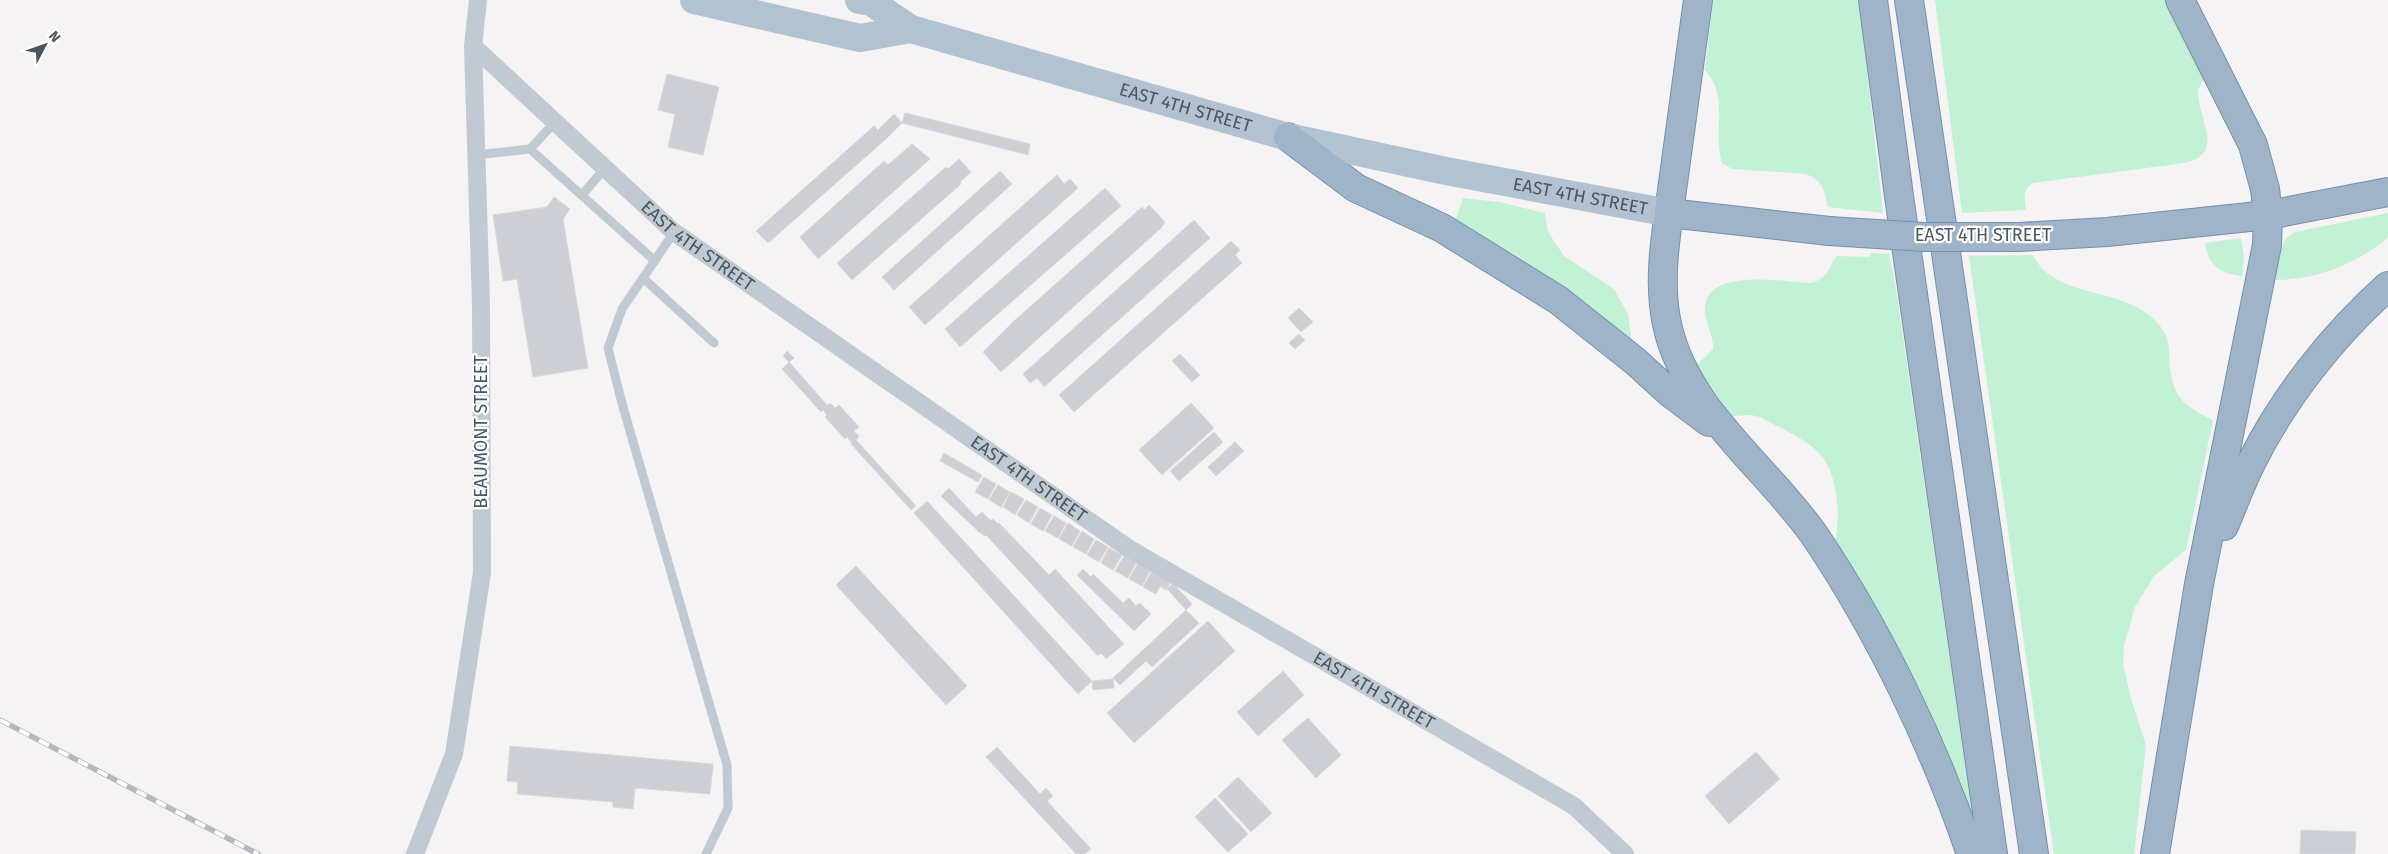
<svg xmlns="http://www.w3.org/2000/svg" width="2388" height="854" viewBox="0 0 2388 854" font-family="'Fira Sans',sans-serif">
<rect width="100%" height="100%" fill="#f5f3f3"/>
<g fill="#c3f1d5">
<path d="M1713,0H1859L1883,213L1828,207C1824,191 1823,180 1806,174L1732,169L1722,163C1712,131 1730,97 1705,70Z"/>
<path d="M1935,0H2169L2207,74C2203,81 2197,88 2198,95C2200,121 2225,155 2184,163L2033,183C2022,189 2025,198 2026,210L1962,213Z"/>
<path d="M1463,198L1499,202L1545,213L1548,232L1564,256L1614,289L1628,314L1632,344L1454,225Z"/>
<path d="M2388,213V238C2355,264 2317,280 2274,280C2278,262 2277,242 2295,232Z"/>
<path d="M2241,238L2244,258L2242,276C2220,274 2208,265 2205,243Z"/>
<path d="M1871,253L1889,254L1895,282L1975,831L1880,617L1835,541C1841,516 1838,473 1819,453C1803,437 1779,428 1760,417L1751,415L1732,416L1696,366L1713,349C1714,335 1704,322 1705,308C1706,267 1786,282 1811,283C1827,279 1829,268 1836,256L1870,257Z"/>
<path d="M2033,255C2052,296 2114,288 2148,314C2180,340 2163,355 2174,386C2179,403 2198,413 2213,420L2186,550L2154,576L2135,607L2124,646L2123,664L2131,699L2146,745L2134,854H2054L1969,256Z"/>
</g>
<g fill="#cdcfd5" stroke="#d7d9de">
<path d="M667,74L719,87L703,155L668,147L675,114L658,110Z"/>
<path d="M905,113L1030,144L1028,155L902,123Z"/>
<path d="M894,114L902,123L886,139L768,243L756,231L874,126L878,130Z"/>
<path d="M912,144L930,159L818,259L800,237L884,161L888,165Z"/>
<path d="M959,159L971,172L960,182L961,184L852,280L837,263L946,167L948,169Z"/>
<path d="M1000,171L1012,184L894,290L882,277Z"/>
<path d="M1057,175L1064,184L1070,179L1078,188L925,325L909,307Z"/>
<path d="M1105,188L1121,206L960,347L945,329Z"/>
<path d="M554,197L570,209L563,219L588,368L533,377L517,279L503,281L493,215L547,207Z"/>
<path d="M1149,205L1165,222L1161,228L1001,372L983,352L1014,321L1142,207L1144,210Z"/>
<path d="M1194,220L1210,238L1044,387L1037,378L1030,383L1023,374Z"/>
<path d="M1231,241L1240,250L1235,255L1242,263L1074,412L1059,395Z"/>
<path d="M1299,308L1313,322L1301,332L1288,318Z"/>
<path d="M1299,334L1305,340L1295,349L1289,343Z"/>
<path d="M787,351L794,358L789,362L783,356Z"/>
<path d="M1180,354L1200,375L1192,382L1172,361Z"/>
<path d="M789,362L827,405L830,403L835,408L839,405L859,427L854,431L859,436L856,440L916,506L911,510L851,444L852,443L847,437L845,439L825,417L827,415L823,410L821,412L782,369Z"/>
<path d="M1191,403L1214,428L1162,475L1139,450Z"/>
<path d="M1214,432L1223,442L1179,481L1170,471Z"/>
<path d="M1235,442L1244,451L1216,476L1208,467Z"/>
<path d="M944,453L982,475L978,482L940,461Z"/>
<path d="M984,477L996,484L988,499L975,492Z"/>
<path d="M998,485L1010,492L1001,507L989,500Z"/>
<path d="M949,488L976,517L982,512L991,521L993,519L998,524L999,523L1049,575L1055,569L1124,644L1106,659L1101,653L1098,656L986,535L985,536L979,532L941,496Z"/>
<path d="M1011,492L1024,499L1015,515L1003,507Z"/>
<path d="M1026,500L1038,507L1029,523L1017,515Z"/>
<path d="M927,501L1092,681L1078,694L914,513Z"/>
<path d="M1040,508L1052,515L1043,531L1031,524Z"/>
<path d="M1054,516L1066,523L1058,538L1045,531Z"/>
<path d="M1068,523L1080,531L1072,546L1059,539Z"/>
<path d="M1082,531L1094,539L1086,554L1073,547Z"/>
<path d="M1096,540L1108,547L1099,562L1087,555Z"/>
<path d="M1109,548L1122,555L1113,570L1101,563Z"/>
<path d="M1124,556L1136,563L1128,578L1115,571Z"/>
<path d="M1138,563L1150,571L1142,586L1129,579Z"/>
<path d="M856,566L967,686L946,705L836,585Z"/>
<path d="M1083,569L1091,577L1093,574L1123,603L1129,598L1136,606L1140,603L1151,614L1134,631L1077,575Z"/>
<path d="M1152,571L1171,582L1166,590L1160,586L1156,594L1143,587Z"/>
<path d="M1173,583L1192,604L1186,610L1167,589Z"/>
<path d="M1186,610L1199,623L1152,667L1146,661L1120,685L1113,678Z"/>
<path d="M1208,621L1235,651L1134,743L1107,713Z"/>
<path d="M1283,671L1304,695L1258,736L1237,712Z"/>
<path d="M1113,679L1114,688L1093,690L1092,681Z"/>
<path d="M1308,718L1341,755L1316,778L1282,740Z"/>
<path d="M510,746L713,764L710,794L635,788L633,809L613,807V802L517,794L518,782L507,781Z"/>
<path d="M997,747L1040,794L1046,788L1053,796L1047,801L1091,849L1085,854H1076L986,757Z"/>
<path d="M1756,752L1780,779L1729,824L1705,796Z"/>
<path d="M1238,777L1272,813L1251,832L1218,796Z"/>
<path d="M1215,798L1248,834L1228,852L1195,817Z"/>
<path d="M2301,830L2356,832L2355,854H2300Z"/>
</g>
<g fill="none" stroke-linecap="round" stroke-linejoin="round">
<g stroke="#7690ad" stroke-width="30">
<g id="trunk">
<path d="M1698,0C1690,61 1681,122 1673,183C1667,229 1657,279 1667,324C1685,410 1767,467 1815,536C1879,631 1934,745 1971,854"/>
<path d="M1873,0L1899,196L1993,854"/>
<path d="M1909,0L2034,854"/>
<path d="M1288,137L1356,188L1442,228L1558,300L1635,361L1669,392L1709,422"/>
<path d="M1669,213L1829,231"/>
<path d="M2019,237L2107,232L2268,215L2388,192"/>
<path d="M2224,526C2233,505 2241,483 2251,463C2284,397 2333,335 2388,286"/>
<path d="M2155,854L2199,584L2267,245L2268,215L2265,189L2253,145L2180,0"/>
</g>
</g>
<g stroke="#c1cad2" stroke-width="9">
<path d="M530,149L555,122"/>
<path d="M476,155L530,149L655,261"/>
<path d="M582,195L605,168"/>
<path d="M674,232L643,278L714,343"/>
<path d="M643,278L622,309L608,348L623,407L727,765L728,808L706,854"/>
</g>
<g stroke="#c1cad2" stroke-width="18">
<path id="s1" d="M473,46L674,232L1128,548L1574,806L1625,854"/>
<path d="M415,854L454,754L482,573L481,305L473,46L478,0"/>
</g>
<g stroke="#b3c2d1" stroke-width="28">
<path d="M694,0L860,38L911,29"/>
<path id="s2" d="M859,0L871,2L911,29L1288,137L1446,171L1669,213"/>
</g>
<use href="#trunk" stroke="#9fb4c9" stroke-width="28"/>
<g stroke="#b5b8bd" stroke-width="5.5">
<path id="rail" d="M0,720L258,854"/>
</g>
<use href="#rail" stroke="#fff" stroke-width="4" stroke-dasharray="11" stroke-linecap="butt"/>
<g stroke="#7690ad" stroke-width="30" stroke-linecap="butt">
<path id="trunk-bridge" d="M1829,231L1924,237H2019"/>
</g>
<use href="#trunk-bridge" stroke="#9fb4c9" stroke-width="28"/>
</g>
<g text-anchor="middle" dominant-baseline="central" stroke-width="4.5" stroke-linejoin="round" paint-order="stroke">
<g font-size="18" fill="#4a5661" stroke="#fff">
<text stroke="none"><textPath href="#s2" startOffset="346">EAST 4TH STREET</textPath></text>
<text stroke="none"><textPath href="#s2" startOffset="751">EAST 4TH STREET</textPath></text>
<text x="1983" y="235">EAST 4TH STREET</text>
<text stroke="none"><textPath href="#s1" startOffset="301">EAST 4TH STREET</textPath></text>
<text transform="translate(481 432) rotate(-90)">BEAUMONT STREET</text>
<text stroke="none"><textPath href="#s1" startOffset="706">EAST 4TH STREET</textPath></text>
<text stroke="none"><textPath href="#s1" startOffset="1111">EAST 4TH STREET</textPath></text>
</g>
</g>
<g transform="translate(45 45) rotate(49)" stroke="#ffffff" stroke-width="4" paint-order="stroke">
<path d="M0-4L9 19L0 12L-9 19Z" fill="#4a5661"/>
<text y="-8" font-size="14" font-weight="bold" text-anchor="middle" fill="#4a5661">N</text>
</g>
</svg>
